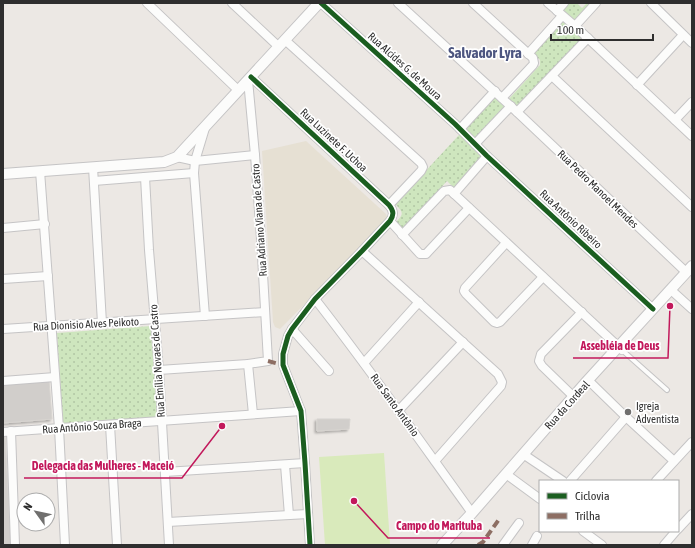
<svg xmlns="http://www.w3.org/2000/svg" width="695" height="548" viewBox="0 0 695 548" font-family="'Asap Condensed',sans-serif">
<defs>
<pattern id="green-dots" width="8" height="8" patternUnits="userSpaceOnUse"><rect width="8" height="8" fill="#cee6be"/><path d="M2 2h.1M6 6h.1" fill="none" stroke="#b1c6a4" stroke-width="1.8" stroke-linecap="round"/></pattern>
<filter id="shadow"><feDropShadow dx="-2" dy="2" stdDeviation="1" flood-color="#0004"/></filter>
</defs>
<rect width="100%" height="100%" fill="#ece8e4"/>
<path fill="#e6e0d3" d="M306,141L386,214L387,217L383,225L280,329L275,327L273,322L262,151Z"/>
<g fill="url(#green-dots)">
<path d="M567,3H577L582,8L587,3H593L576,22L562,9Z"/>
<path d="M564,18L585,38L518,109L508,100L540,65V60L532,52Z"/>
<path d="M496,95L508,107L473,144L486,156L456,190L447,181L402,230L395,223C404,214 404,213 395,204Z"/>
<path d="M151,326L157,417L63,424L57,333Z"/>
</g>
<path fill="#d9eabb" d="M384,453L390,544L325,545L319,457Z"/>
<g fill="#d1cecb" stroke="#d7d4d0" filter="url(#shadow)">
<path d="M49,380L52,419L3,423V383Z"/>
<path d="M317,419H350L349,429L317,431Z"/>
<path d="M3,435H5L11,545H3Z"/>
</g>
<g fill="none" stroke-linecap="round" stroke-linejoin="round">
<g stroke="#c5c4c5" stroke-width="6">
<path id="service" d="M622,350L667,390"/>
</g>
<g stroke="#c5c4c5" stroke-width="10">
<g id="minor">
<path d="M147,3L238,90"/>
<path d="M232,3L279,47"/>
<path d="M321,3L455,124L487,156L653,309"/>
<path d="M398,3L517,112L686,272"/>
<path d="M473,3L533,58L534,63L533,65L502,98"/>
<path d="M548,3L575,26L692,136"/>
<path d="M651,3L692,43"/>
<path d="M557,11L564,3"/>
<path d="M575,26L596,3"/>
<path d="M285,40L421,163L423,167L421,171L389,205"/>
<path d="M528,54L562,16"/>
<path d="M552,76L692,207"/>
<path d="M251,77L389,205C394,211 394,215 390,221L362,251L315,299L292,329L288,336L283,354V365L301,411L305,463L310,545"/>
<path d="M637,85L683,35"/>
<path d="M517,112L588,38"/>
<path d="M675,120L692,102"/>
<path d="M205,128L195,161L194,173L205,316"/>
<path d="M460,129L495,91"/>
<path d="M475,144L511,106"/>
<path d="M177,157L195,161L255,155"/>
<path d="M93,167L102,323"/>
<path d="M40,171L59,428L65,545"/>
<path d="M145,177L149,250L159,370L169,545"/>
<path d="M94,181L194,173"/>
<path d="M454,194L487,156"/>
<path d="M390,221L420,254H426L469,208"/>
<path d="M3,228L45,224"/>
<path d="M402,235L444,191L450,190L622,350"/>
<path d="M506,243L465,288L464,291L466,294L494,322L497,323L500,322L543,277"/>
<path d="M362,251L498,374L502,382L501,386L435,461"/>
<path d="M3,279L48,276"/>
<path d="M671,290L692,309"/>
<path d="M315,299C370,369 420,441 472,513"/>
<path d="M3,329L265,312"/>
<path d="M292,329L329,371"/>
<path d="M364,363L419,302"/>
<path d="M248,364L253,414"/>
<path d="M159,370L248,364L268,361L261,239L255,155L248,80"/>
<path d="M588,380L626,417L674,461"/>
<path d="M3,381L55,377"/>
<path d="M574,397L542,366L539,361L541,354L582,312"/>
<path d="M399,410L463,342"/>
<path d="M110,425L117,545"/>
<path d="M11,431L15,545"/>
<path d="M3,432L301,411"/>
<path d="M523,454L563,481"/>
<path d="M285,465L289,515"/>
<path d="M165,472L305,463"/>
<path d="M506,474L540,499"/>
<path d="M570,481L626,417"/>
<path d="M656,481L692,442"/>
<path d="M168,522L308,514"/>
<path d="M678,529L692,514"/>
<path d="M583,531L602,545"/>
<path d="M503,545L519,523"/>
<path d="M532,545L537,536"/>
<path d="M664,545L676,531"/>
</g>
</g>
<g stroke="#c5c4c5" stroke-width="12">
<g id="tertiary">
<path d="M3,174L164,162L177,157L319,3"/>
<path d="M442,545L472,513L588,380L692,266"/>
</g>
</g>
<use href="#service" stroke="#fcfcfb" stroke-width="4"/>
<use href="#minor" stroke="#fcfcfb" stroke-width="8"/>
<use href="#tertiary" stroke="#fcfcfb" stroke-width="10"/>
<g stroke="#8d6e63" stroke-width="4" stroke-dasharray="8 4" stroke-linecap="butt">
<path d="M268,361L283,365"/>
<path d="M478,545L483,542L500,518"/>
</g>
<g stroke="#fff" stroke-width="8">
<g id="cycleway">
<path d="M321,3L455,124L487,156L653,309"/>
<path d="M251,77L389,205C394,211 394,215 390,221L362,251L315,299L292,329L288,336L283,354V365L301,411L305,463L310,545"/>
</g>
</g>
<use href="#cycleway" stroke="#1b5e20" stroke-width="5"/>
</g>
<circle fill="#706f6e" stroke="#fff" stroke-width="1.5" cx="628" cy="412" r="4"/>
<g text-anchor="middle" dominant-baseline="central" stroke-width="3.5" stroke-linejoin="round" paint-order="stroke">
<g font-size="11" fill="#2e2e2e" stroke="#fff">
<text transform="translate(405 66) rotate(42)">Rua Alcides G. de Moura</text>
<text transform="translate(334 140) rotate(43)">Rua Luzinete F. Uchoa</text>
<text transform="translate(598 189) rotate(44)">Rua Pedro Manoel Mendes</text>
<text transform="translate(571 219) rotate(43)">Rua Antônio Ribeiro</text>
<text transform="translate(259 220) rotate(-94)">Rua Adriano Viana de Castro</text>
<text transform="translate(86 324) rotate(-3)">Rua Dionisio Alves Peikoto</text>
<text transform="translate(157 361) rotate(-94)">Rua Emília Novaes de Castro</text>
<text transform="translate(395 405) rotate(54)">Rua Santo Antônio</text>
<text transform="translate(567 405) rotate(-48)">Rua da Cordeal</text>
<text transform="translate(92 426) rotate(-4)">Rua Antônio Souza Braga</text>
</g>
<g font-size="11" fill="#2e2e2e" stroke="#fff" text-anchor="start">
<text x="636" y="406">Igreja<tspan x="636" dy="13">Adventista</tspan></text>
</g>
<g font-size="15" font-weight="bold" fill="#4d5680" stroke="#fff">
<text x="485" y="52">Salvador Lyra</text>
</g>
</g>
<path fill="none" stroke="#c2185b" stroke-width="1.5" d="M670 306L668 358H573M222 426L182 478H24M354 501L388 538H490"/>
<g fill="#c2185b" stroke="#fff" stroke-width="1.5">
<circle cx="670" cy="306" r="4"/>
<circle cx="222" cy="426" r="4"/>
<circle cx="354" cy="501" r="4"/>
</g>
<g font-size="12" text-anchor="middle" font-weight="bold" fill="#c2185b" stroke="#fff" stroke-width="3.5" stroke-linejoin="round" paint-order="stroke">
<text x="620" y="350">Assebléia de Deus</text>
<text x="103" y="470">Delegacia das Mulheres - Maceió</text>
<text x="439" y="530">Campo do Marituba</text>
</g>
<rect width="695" height="548" fill="none" stroke="#2e2e2e" stroke-width="8"/>
<rect x="539" y="480" width="140" height="52" fill="#ffffff" stroke="#ababab"/>
<rect x="547" y="493" width="20" height="6" fill="#1b5e20" stroke="#ababab"/>
<text x="575" y="500" font-size="12" fill="#2e2e2e">Ciclovia</text>
<rect x="547" y="513" width="20" height="6" fill="#8d6e63" stroke="#ababab"/>
<text x="575" y="520" font-size="12" fill="#2e2e2e">Trilha</text>
<g transform="translate(36 512) rotate(303)"><circle r="19" fill="#ffffff" stroke="#ababab"/>
<path d="M0-3L7 15L0 10L-7 15Z" fill="#706f6e"/>
<text y="-6" font-size="11" font-weight="bold" text-anchor="middle" fill="#2e2e2e">N</text>
</g>
<path d="M551 34v6h102v-6" fill="none" stroke="#2e2e2e" stroke-width="2"/>
<text x="557" y="34" font-size="12" fill="#2e2e2e" stroke="#ffffff" stroke-width="3" paint-order="stroke">100 m</text>
</svg>
